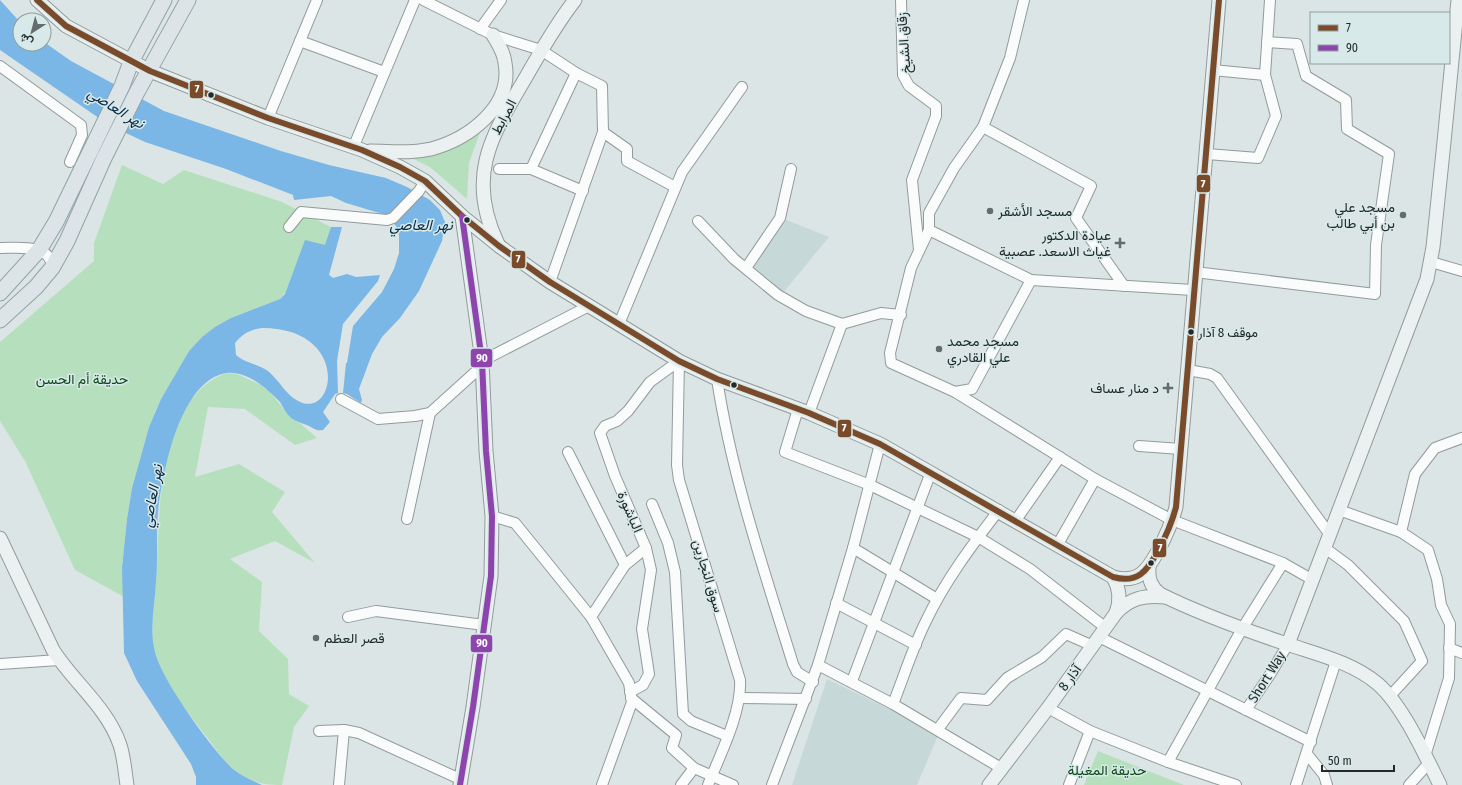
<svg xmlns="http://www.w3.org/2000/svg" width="1462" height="785" viewBox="0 0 1462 785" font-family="'Fira Sans Condensed',Vazirmatn,sans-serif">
<rect width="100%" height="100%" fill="#dce5e5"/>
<g fill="#c7d8d8">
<path d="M784,219L829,237L782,294L749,268Z"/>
<path d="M827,679L939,733L917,785H792Z"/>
</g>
<g fill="#b6e0bd">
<path d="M484,121L469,163L467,199L430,167L399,152L426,153Z"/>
<path d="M122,165L163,184L184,170L282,202L331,227L326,245L292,275L287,290L280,299L231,318L202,337L189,351L161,399L149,427L132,488L127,519L122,568L124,597L75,570L25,461L0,421V342L94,261V243Z"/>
<path d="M226,373L237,374L259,384L270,392L291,418L301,424L317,438L295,445L245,409L208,407L195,477L239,464L285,492L272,512L315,563L275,541L230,559L262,582L259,631L288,659L289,694L309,706L294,727L282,785C262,785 251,782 235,770C224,762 217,750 209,740C187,711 159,679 153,643C151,623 155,602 156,582C160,519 154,401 226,373Z"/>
<path d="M1098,751L1184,785H1084Z"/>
</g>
<g fill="#7bb7e6" fill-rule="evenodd">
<path d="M0,0L20,22V44H44V42L71,61L164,111L281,151L329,165L386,178L407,187L430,200L440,210L445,222L442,241L419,291L400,318L382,337L372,354L359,389L362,400L361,403L347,394L343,393L346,363H347L353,326L382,292L394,269L399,253V235L396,226L386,215L346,203L331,196L294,200L293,195L226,169L145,142L109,125L0,50Z"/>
<path d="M331,227H342L329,275L333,278L347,274L356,277L380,275L378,281L343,324L337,361L338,393L335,394L323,412L330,422L323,430C316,431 315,429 309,426C303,423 295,422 290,417C286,413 283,407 280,402C267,388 246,370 226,373C179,381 162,475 158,513C156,536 158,559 156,582C155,605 149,629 155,652C161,679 212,750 233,769C242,776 253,781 262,785H196V777L191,764L137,681L124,653L122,568L127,519L132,488L149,427L161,399L189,351L202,337L215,327L231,318L280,299L285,294L305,240L325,245ZM262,328C351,328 336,421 298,401C286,395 279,380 268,371C258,364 245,363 236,355L235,343C243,333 250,330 262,328Z"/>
</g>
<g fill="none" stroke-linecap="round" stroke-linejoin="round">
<g stroke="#939a9a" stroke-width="12">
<g id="street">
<path d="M423,0L493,35L541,50L576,73L602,86L603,132L550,282"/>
<path d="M901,0L903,75L909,86L936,106V116L912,180L919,250"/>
<path d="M1024,0L1010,58L983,127L954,168L929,213V230L911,268L890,353L891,363L955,392L1095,479L1172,520L1283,563L1313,580"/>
<path d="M480,29L501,0"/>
<path d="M300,41L384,72"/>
<path d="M0,66L81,125L82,135L70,162"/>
<path d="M1212,70L1265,75"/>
<path d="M576,73L531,169L583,191"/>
<path d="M268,118L317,0"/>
<path d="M983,127L1091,186L1076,218L1124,286"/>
<path d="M603,132L627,149V161L675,187"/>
<path d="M353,148L415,0"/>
<path d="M1207,154L1258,158L1276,116L1265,75L1270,0"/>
<path d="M499,169H531"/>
<path d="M698,221L734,259L778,295L806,311L842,324L881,313L901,315"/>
<path d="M289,227L301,212L387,220L393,218L419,191L425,181"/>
<path d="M929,230L1031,280L1193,290"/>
<path d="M0,248C17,248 52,243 52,268"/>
<path d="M1431,262L1462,271"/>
<path d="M746,268L780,218L791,169"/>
<path d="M1195,272L1375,294L1376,245L1389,154L1347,129L1346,100L1306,76L1297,44L1267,42"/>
<path d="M619,324L682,172L742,87"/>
<path d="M482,361L589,306"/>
<path d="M679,361L677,465L679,480L740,680C742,712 720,755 708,785"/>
<path d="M1188,370L1210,374L1217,378L1330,535"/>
<path d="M717,379C732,477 764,570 793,664L797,672L813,682"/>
<path d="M955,392L972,389L1031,280"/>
<path d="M341,399L378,419L415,416L430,413L482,366"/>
<path d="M798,409L785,452L870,485L978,537L1030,569L1106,628"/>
<path d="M809,413L842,324"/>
<path d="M1139,446L1181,449"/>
<path d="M568,452L625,565"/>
<path d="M652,504L668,543L675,572L683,714L691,721L727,736"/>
<path d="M1339,510L1401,532L1428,550L1437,579L1441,605L1450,624L1449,678L1425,756"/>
<path d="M492,516L515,523L537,550L591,617L629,683L632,702L602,785"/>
<path d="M407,519L430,413"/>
<path d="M1016,520L1060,457"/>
<path d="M1401,532L1415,474L1435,448L1462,438"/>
<path d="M1058,544L1095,479"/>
<path d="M853,548L937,599"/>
<path d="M1325,548L1348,565L1404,621L1422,661L1390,696"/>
<path d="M836,603L916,645"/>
<path d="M348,617L376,611L484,625"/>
<path d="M591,617L625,565L646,548"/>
<path d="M1099,637L1311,742"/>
<path d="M1449,648L1462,653"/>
<path d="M0,664L59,660"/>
<path d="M818,665L893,704L1001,768"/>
<path d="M852,681L931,472"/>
<path d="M630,692L643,685L649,674L642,629L651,570L646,548L615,476L600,433L605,426L617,421L628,411L650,382L679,361"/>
<path d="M631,698L676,735L672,748L694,768L733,785"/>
<path d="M739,698L806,699"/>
<path d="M893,704C904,676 913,647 926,621C945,581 972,545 999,510"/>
<path d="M1048,708L1090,731L1168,762L1236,785"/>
<path d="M1246,710L1271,673L1288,644"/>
<path d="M938,729L961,698L987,700L1007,678L1042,657L1066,634L1093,646"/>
<path d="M319,731L344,730L359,733L462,780"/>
<path d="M1307,754L1324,775L1327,785"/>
<path d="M1168,762L1242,629L1283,563"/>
<path d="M339,785L344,730"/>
<path d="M681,785L694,768"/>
<path d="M772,785L818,665L853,548L880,444"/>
<path d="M1069,785L1090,731"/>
<path d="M1296,785L1336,661"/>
<path d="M1409,785L1429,763"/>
</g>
</g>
<g stroke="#939a9a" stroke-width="15">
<g id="secondary">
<path d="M37,0L66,26L150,71L268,118L362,150L400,167L425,181L462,216L499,246L550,282L679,361L717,379L809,413L880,444L1113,577C1138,584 1147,571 1158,551C1166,536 1172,523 1176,507L1219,0"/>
<path d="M370,151C390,151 410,154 431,149C468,139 513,107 505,63C504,52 498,44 493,35"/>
<path d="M498,244C465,176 492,135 526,77C541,51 556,24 575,0"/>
<path d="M0,538L53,650C74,683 107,707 120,745C124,757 125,772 127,785"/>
<path d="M1149,567C1148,579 1151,587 1160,594C1200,614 1242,629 1284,643C1316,654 1352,662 1378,684C1403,706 1425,755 1440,785"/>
<path d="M1113,577C1120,589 1121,600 1116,613"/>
<path d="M1288,644L1427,279L1433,247L1444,142L1458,0"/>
<path d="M460,785L473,707L491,576L492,516L486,451L482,361L462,216"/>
<path d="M989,785L1048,708L1116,613C1130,598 1144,595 1165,597"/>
</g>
</g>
<g stroke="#91a2a6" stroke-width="17">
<g id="primary">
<path d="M0,293L39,250L56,222L122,86L131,62L164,0"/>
<path d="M0,320L36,287L52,268L67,241L104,158L137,92L188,0"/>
</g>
</g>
<use href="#street" stroke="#fafbfb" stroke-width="10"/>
<use href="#secondary" stroke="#ebf0f1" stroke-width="13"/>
<use href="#primary" stroke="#dce4e7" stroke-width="15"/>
<g stroke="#d8e9e9" stroke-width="9">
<path id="bus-1" d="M37,0L66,26L150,71L268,118L362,150L400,167L425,181L462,216L499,246L550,282L679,361L717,379L809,413L880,444L1113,577C1138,584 1147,571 1158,551C1166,536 1172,523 1176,507L1219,0"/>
</g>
<g stroke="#d8e9e9" stroke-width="9">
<path id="bus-2" d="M460,785L473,707L491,576L492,516L486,451L482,361L462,216"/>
</g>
<use href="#bus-1" stroke="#7a4b2a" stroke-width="6"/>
<use href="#bus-2" stroke="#8e44ad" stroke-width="6"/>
</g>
<g fill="#242a2a" stroke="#d8e9e9" stroke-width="1.5">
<circle cx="211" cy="95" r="3.5"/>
<circle cx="467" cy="220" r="3.5"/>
<circle cx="1191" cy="332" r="3.5"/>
<circle cx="734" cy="385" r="3.5"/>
<circle cx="1151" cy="563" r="3.5"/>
</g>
<g fill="#646b6b" stroke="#d8e9e9" stroke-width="1.5">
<circle cx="990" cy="211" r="4"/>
<circle cx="1403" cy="215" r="4"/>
<path d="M1118 237h4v4h4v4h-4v4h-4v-4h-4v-4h4z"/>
<circle cx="939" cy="349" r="4"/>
<path d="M1166 382h4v4h4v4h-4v4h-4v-4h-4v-4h4z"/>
<circle cx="316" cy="638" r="4"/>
</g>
<g text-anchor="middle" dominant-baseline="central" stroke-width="3" stroke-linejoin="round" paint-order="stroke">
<g font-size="13" fill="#242a2a" stroke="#d8e9e9" text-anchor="start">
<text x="1198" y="332">موقف 8 آذار</text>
</g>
<g font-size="14" fill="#242a2a" stroke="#d8e9e9">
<text transform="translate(904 43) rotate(-94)">زقاق الشيخ</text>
<text transform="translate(504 117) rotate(-62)">المرابط</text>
<text transform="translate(630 512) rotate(66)">الباشورة</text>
<text transform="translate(708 576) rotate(73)">سوق النجارين</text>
<text transform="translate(1267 677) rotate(-58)">Short Way</text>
<text transform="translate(1070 678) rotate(-54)">8 آذار</text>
</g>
<g font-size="14" fill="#242a2a" stroke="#d8e9e9" text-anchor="end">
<text x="1395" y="207">مسجد علي<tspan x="1395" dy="16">بن أبي طالب</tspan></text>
<text x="998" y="211" text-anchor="start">مسجد الأشقر</text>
<text x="1111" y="235">عيادة الدكتور<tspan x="1111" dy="16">غياث الاسعد. عصبية</tspan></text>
<text x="947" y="341" text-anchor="start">مسجد محمد<tspan x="947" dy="16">علي القادري</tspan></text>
<text x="1159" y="388">د منار عساف</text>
<text x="324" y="638" text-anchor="start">قصر العظم</text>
</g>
<g font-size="14" fill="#0e491c" stroke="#d8e9e9">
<text x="82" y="379">حديقة أم الحسن</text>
<text x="1107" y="770">حديقة المغيلة</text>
</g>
<g font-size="15" font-style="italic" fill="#082b46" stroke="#d8e9e9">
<text transform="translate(116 108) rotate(32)">نهر العاصي</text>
<text x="421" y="225">نهر العاصي</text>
<text transform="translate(152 496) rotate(-80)">نهر العاصي</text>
</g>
</g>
<g stroke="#d8e9e9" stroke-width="1.5">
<rect x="189" y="80" width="15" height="19" rx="4" fill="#7a4b2a"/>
<rect x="1196" y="174" width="15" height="19" rx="4" fill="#7a4b2a"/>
<rect x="511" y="250" width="15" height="19" rx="4" fill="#7a4b2a"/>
<rect x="470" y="348" width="23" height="20" rx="4" fill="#8e44ad"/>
<rect x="837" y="419" width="15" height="19" rx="4" fill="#7a4b2a"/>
<rect x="1152" y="538" width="15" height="20" rx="4" fill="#7a4b2a"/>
<rect x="470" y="634" width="23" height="19" rx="4" fill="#8e44ad"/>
</g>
<g font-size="11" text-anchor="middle" font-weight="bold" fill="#fff">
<text x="197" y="93">7</text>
<text x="1203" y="188">7</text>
<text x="518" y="263">7</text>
<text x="482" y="362">90</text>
<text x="844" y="432">7</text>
<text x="1160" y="552">7</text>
<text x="482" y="647">90</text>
</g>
<rect x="1310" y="12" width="140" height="52" fill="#d8e9e9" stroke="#909d9d"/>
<rect x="1318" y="25" width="20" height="6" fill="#7a4b2a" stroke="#909d9d"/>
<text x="1346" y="32" font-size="12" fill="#242a2a">7</text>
<rect x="1318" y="45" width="20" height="6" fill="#8e44ad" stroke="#909d9d"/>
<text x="1346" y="52" font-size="12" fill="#242a2a">90</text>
<g transform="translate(32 32) rotate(216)"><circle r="19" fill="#d8e9e9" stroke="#909d9d"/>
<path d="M0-3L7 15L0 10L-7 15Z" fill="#646b6b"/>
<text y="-6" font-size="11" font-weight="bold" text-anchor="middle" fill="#242a2a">ش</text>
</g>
<path d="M1322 765v6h72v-6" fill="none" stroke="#242a2a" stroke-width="2"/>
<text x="1328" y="765" font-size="12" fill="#242a2a" stroke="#d8e9e9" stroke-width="3" paint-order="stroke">50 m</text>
</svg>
